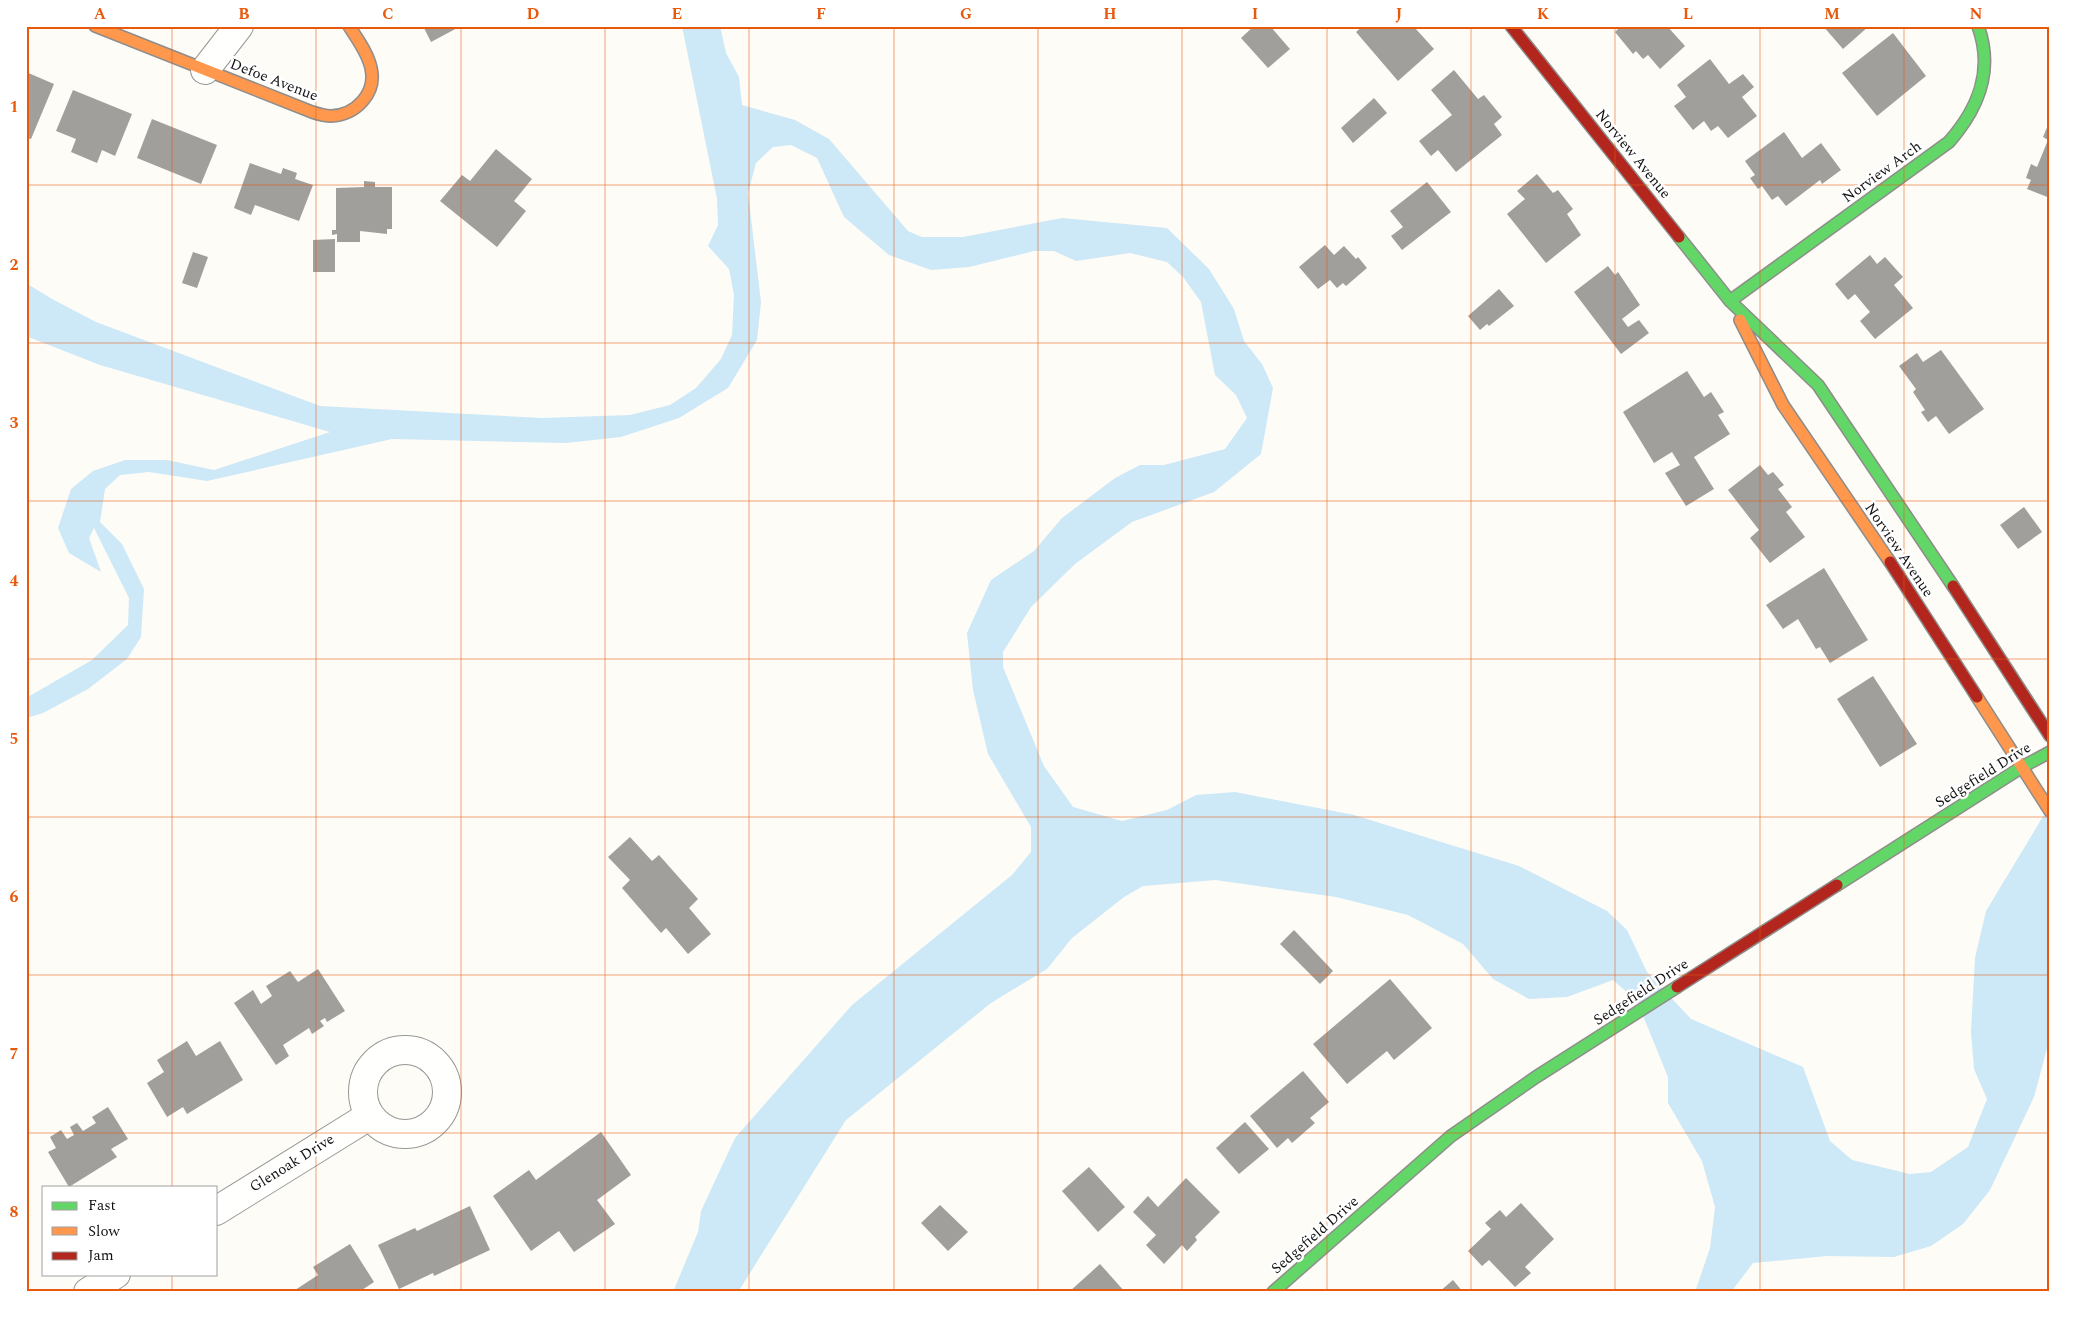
<svg xmlns="http://www.w3.org/2000/svg" width="2076" height="1318" viewBox="0 0 2076 1318" font-family="Spectral,serif">
<rect width="100%" height="100%" fill="#fdfcf7"/>
<path fill="#cde8f7" d="M682,26H720L726,53L739,77L742,105L795,120L829,139L908,231L922,237H963L1062,218L1167,228L1209,269L1234,309L1244,341L1262,364L1273,388L1261,454L1214,492L1132,522L1075,564L1031,607L1003,652V667L1044,766L1073,807L1122,821L1167,810L1196,795L1235,792L1354,815L1519,866L1607,911L1627,930L1647,972L1691,1019L1803,1067L1830,1141L1852,1160L1910,1174L1931,1172L1968,1147L1987,1099L1974,1069L1971,1032L1975,958L1986,911L2050,805V1037L2034,1097L1990,1190L1963,1224L1931,1246L1894,1257L1827,1256L1753,1263L1731,1292H1695L1710,1248L1715,1207L1702,1161L1668,1103V1077L1637,1001L1613,980L1567,997L1529,999L1493,979L1463,944L1408,915L1336,897L1215,880L1143,886L1124,897L1072,938L1047,969L991,1003L846,1120L738,1292H673L698,1232L701,1211L735,1138L852,1005L1012,875L1031,852V827L988,754L973,690L967,633L991,580L1034,551L1062,518L1115,478L1140,465H1164L1225,449L1247,418L1236,395L1215,375L1201,302L1183,277L1167,262L1130,253L1076,261L1054,251H1034L969,267L931,270L889,255L844,217L817,158L791,145L773,147L756,163L748,193L761,302L757,340L728,388L679,418L621,437L566,443L392,439L207,481L149,472L120,475L105,489L100,522L122,544L144,589L141,637L127,659L88,689L43,713L26,718V698L92,660L128,625L129,598L94,528L89,538L101,572L69,553L58,528L71,489L93,471L125,460H167L214,470L330,432L100,365L26,336V283L52,299L96,322L320,406L542,418L630,415L670,405L696,388L721,359L732,335L734,295L729,269L708,246L718,225L717,199Z"/>
<g fill="#a19f9c">
<path d="M423,26H461L431,42Z"/>
<path d="M1254,26H1270L1290,49L1268,68L1241,38Z"/>
<path d="M1363,26H1417L1415,28L1434,49L1398,81L1356,32Z"/>
<path d="M1615,26H1667L1685,46L1660,69L1648,55L1643,59L1636,51L1633,54L1615,32L1618,29Z"/>
<path d="M1823,26H1869L1843,49Z"/>
<path d="M1893,33L1926,76L1877,116L1842,73Z"/>
<path d="M1710,59L1729,84L1743,74L1754,87L1742,97L1757,116L1728,138L1718,126L1711,131L1704,121L1693,130L1674,106L1686,97L1677,85Z"/>
<path d="M1454,70L1478,99L1484,95L1502,117L1494,124L1502,135L1456,172L1438,150L1431,156L1419,141L1452,115L1431,90Z"/>
<path d="M26,72L54,84L31,139L26,138Z"/>
<path d="M73,90L132,114L115,156L102,150L97,163L71,152L76,139L56,131Z"/>
<path d="M1374,98L1387,113L1353,143L1341,128Z"/>
<path d="M152,119L217,145L201,184L137,158Z"/>
<path d="M2048,125L2050,126V198L2027,189L2031,180L2026,178L2031,164L2037,167L2048,140L2043,137Z"/>
<path d="M1784,132L1802,158L1821,143L1841,170L1822,184L1820,180L1786,206L1778,196L1772,200L1762,186L1758,189L1750,178L1755,175L1745,161Z"/>
<path d="M496,149L532,179L514,201L526,211L497,247L440,201L462,175L470,181Z"/>
<path d="M250,163L281,174L283,168L297,173L295,179L313,185L299,221L255,205L251,215L234,208Z"/>
<path d="M1537,174L1553,193L1558,190L1573,209L1567,214L1581,235L1546,263L1507,214L1525,199L1517,191Z"/>
<path d="M364,181L375,182V187H392V229H387V234L360,231V242H337V234L332,235V230H336V188L364,187Z"/>
<path d="M1427,182L1451,212L1402,250L1391,236L1403,227L1390,211Z"/>
<path d="M335,239V272H313V240Z"/>
<path d="M1325,245L1334,255L1344,246L1356,259L1358,257L1367,268L1346,286L1343,283L1337,288L1330,280L1318,289L1299,267Z"/>
<path d="M193,252L208,257L197,288L182,283Z"/>
<path d="M1870,255L1877,264L1885,257L1903,277L1894,285L1913,308L1875,339L1860,321L1870,312L1855,294L1848,300L1835,284Z"/>
<path d="M1608,266L1615,275L1618,272L1640,305L1622,319L1628,327L1639,320L1649,333L1621,354L1574,292Z"/>
<path d="M1499,289L1514,306L1489,326L1487,324L1480,330L1468,316Z"/>
<path d="M1941,350L1984,409L1949,434L1936,416L1928,422L1921,412L1925,410L1913,392L1916,389L1899,366L1917,353L1923,362Z"/>
<path d="M1687,371L1704,397L1711,392L1724,412L1718,415L1730,434L1694,457L1714,489L1686,506L1665,473L1680,465L1672,452L1654,463L1623,412Z"/>
<path d="M1760,465L1768,475L1773,472L1784,485L1778,489L1792,507L1786,512L1805,537L1770,563L1750,538L1759,530L1728,490Z"/>
<path d="M2024,507L2042,532L2018,549L2000,525Z"/>
<path d="M1824,568L1868,640L1830,663L1820,647L1816,649L1798,619L1783,629L1766,605Z"/>
<path d="M1873,676L1917,744L1880,767L1837,699Z"/>
<path d="M630,837L652,861L659,855L698,899L689,908L711,934L688,954L666,928L661,933L622,888L630,880L608,857Z"/>
<path d="M1294,930L1333,971L1320,984L1280,944Z"/>
<path d="M318,969L345,1011L327,1022L325,1018L320,1021L324,1026L312,1034L309,1028L283,1045L289,1056L276,1065L234,1003L253,990L261,1004L272,996L266,986L290,971L298,982Z"/>
<path d="M1390,979L1432,1028L1394,1060L1387,1051L1347,1084L1313,1044Z"/>
<path d="M187,1041L196,1056L220,1041L243,1080L187,1114L183,1107L167,1117L147,1083L164,1072L157,1060Z"/>
<path d="M1303,1071L1329,1102L1310,1118L1315,1123L1292,1143L1288,1138L1277,1148L1250,1116Z"/>
<path d="M108,1107L128,1139L111,1149L117,1157L69,1187L48,1152L56,1148L50,1137L61,1130L67,1139L74,1135L70,1127L77,1123L83,1131L96,1123L92,1117Z"/>
<path d="M1245,1122L1269,1149L1239,1174L1216,1148Z"/>
<path d="M601,1132L631,1175L597,1200L615,1224L574,1252L559,1231L531,1251L493,1196L529,1170L536,1180Z"/>
<path d="M1089,1167L1125,1207L1098,1232L1062,1191Z"/>
<path d="M1186,1178L1220,1212L1195,1237L1197,1240L1187,1251L1182,1245L1164,1264L1146,1245L1156,1235L1133,1212L1148,1196L1158,1207Z"/>
<path d="M1521,1203L1554,1239L1525,1267L1531,1273L1515,1287L1489,1260L1482,1266L1468,1251L1491,1229L1485,1223L1500,1210L1506,1217Z"/>
<path d="M940,1205L968,1232L948,1251L921,1223Z"/>
<path d="M470,1206L490,1250L434,1276L433,1273L399,1289L378,1245L415,1228L417,1231Z"/>
<path d="M350,1244L374,1282L359,1292H292L318,1275L313,1267Z"/>
<path d="M1100,1264L1125,1292H1069Z"/>
<path d="M1453,1280L1463,1292H1439Z"/>
</g>
<g fill="none" stroke-linecap="round" stroke-linejoin="round">
<g stroke="#979795" stroke-width="30">
<g id="street">
<path d="M205,70L239,26"/>
<circle cx="405" cy="1092" r="42"/>
<path d="M216,1211L369,1116"/>
<path d="M88,1292L116,1274"/>
</g>
</g>
<g stroke="#8e8d8b" stroke-width="14">
<g id="fast">
<path d="M1679,237L1730,301L1818,385L1953,586"/>
<path d="M1730,301L1949,142C1979,108 1994,70 1978,26"/>
<path d="M1837,885L2022,767L2050,752"/>
<path d="M1273,1292L1451,1136L1536,1077L1677,987"/>
</g>
</g>
<g stroke="#8e8d8b" stroke-width="14">
<g id="slow">
<path d="M95,26L312,112C318,114 325,116 331,116C356,115 377,93 371,68C368,53 357,39 349,26"/>
<path d="M1740,320L1783,405L1890,562"/>
<path d="M1977,697L2050,811"/>
</g>
</g>
<g stroke="#8e8d8b" stroke-width="14">
<g id="jam">
<path d="M1511,26L1679,237"/>
<path d="M1890,562L1977,697"/>
<path d="M1953,586L2050,736"/>
<path d="M1677,987L1837,885"/>
</g>
</g>
<use href="#street" stroke="#fffffe" stroke-width="28"/>
<use href="#fast" stroke="#63d668" stroke-width="11"/>
<use href="#slow" stroke="#ff974d" stroke-width="11"/>
<use href="#jam" stroke="#b3261e" stroke-width="11"/>
</g>
<path fill="none" stroke="#e8590c" stroke-width="1" stroke-opacity="0.55" d="M172,26V1187M316,26V1292M461,26V1292M605,26V1292M749,26V1292M894,26V1292M1038,26V1292M1182,26V1292M1327,26V1292M1471,26V1292M1615,26V1292M1760,26V1292M1904,26V1292M26,185H2050M26,343H2050M26,501H2050M26,659H2050M26,817H2050M26,975H2050M26,1133H2050M172,1274V1292"/>
<g text-anchor="middle" dominant-baseline="central" stroke-width="5" stroke-linejoin="round" paint-order="stroke">
<g font-size="15" fill="#111" stroke="#fff">
<text transform="translate(274 80) rotate(21)">Defoe Avenue</text>
<text transform="translate(1633 154) rotate(51)">Norview Avenue</text>
<text transform="translate(1882 172) rotate(-36)">Norview Arch</text>
<text transform="translate(1899 550) rotate(56)">Norview Avenue</text>
<text transform="translate(1983 775) rotate(-32)">Sedgefield Drive</text>
<text transform="translate(1641 992) rotate(-33)">Sedgefield Drive</text>
<text transform="translate(292 1163) rotate(-32)">Glenoak Drive</text>
<text transform="translate(1315 1235) rotate(-41)">Sedgefield Drive</text>
</g>
</g>
<rect width="2076" height="1318" fill="none" stroke="#ffffff" stroke-width="55"/>
<rect x="42" y="1186" width="175" height="90" fill="#ffffff" stroke="#a0a0a0"/>
<rect x="52" y="1202" width="25" height="8" fill="#63d668" stroke="#a0a0a0"/>
<text x="88" y="1210" font-size="15" fill="#111111">Fast</text>
<rect x="52" y="1227" width="25" height="8" fill="#ff974d" stroke="#a0a0a0"/>
<text x="88" y="1236" font-size="15" fill="#111111">Slow</text>
<rect x="52" y="1252" width="25" height="8" fill="#b3261e" stroke="#a0a0a0"/>
<text x="88" y="1260" font-size="15" fill="#111111">Jam</text>
<rect x="28" y="28" width="2020" height="1262" fill="none" stroke="#e8590c" stroke-width="2"/>
<g font-size="16" text-anchor="middle" font-weight="bold" fill="#e8590c">
<text x="100" y="19">A</text>
<text x="244" y="19">B</text>
<text x="388" y="19">C</text>
<text x="533" y="19">D</text>
<text x="677" y="19">E</text>
<text x="821" y="19">F</text>
<text x="966" y="19">G</text>
<text x="1110" y="19">H</text>
<text x="1255" y="19">I</text>
<text x="1399" y="19">J</text>
<text x="1543" y="19">K</text>
<text x="1688" y="19">L</text>
<text x="1832" y="19">M</text>
<text x="1976" y="19">N</text>
<text x="14" y="112">1</text>
<text x="14" y="270">2</text>
<text x="14" y="428">3</text>
<text x="14" y="586">4</text>
<text x="14" y="744">5</text>
<text x="14" y="902">6</text>
<text x="14" y="1059">7</text>
<text x="14" y="1217">8</text>
</g>
</svg>
